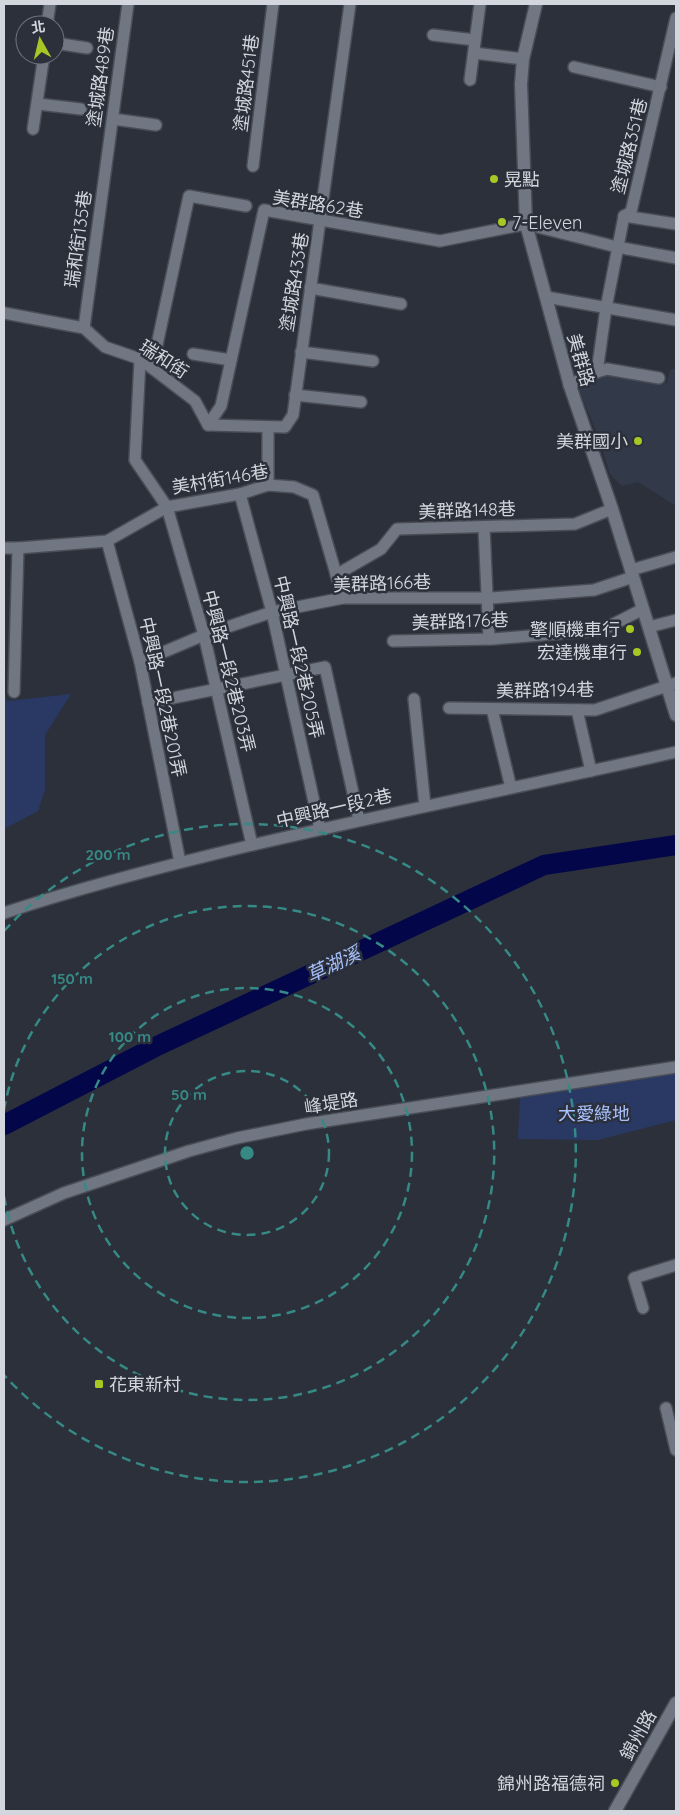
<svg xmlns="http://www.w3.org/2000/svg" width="680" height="1815" viewBox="0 0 680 1815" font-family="Quicksand,'Noto Sans TC',sans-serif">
<rect width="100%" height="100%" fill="#2b303b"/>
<path fill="#323949" d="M676,368V506L638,482L622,486L610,474L597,433L577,385L606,374L667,383L670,370Z"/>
<g fill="#293964">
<path d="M4,690L7,701L71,694L45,735V790L38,811L4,829Z"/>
<path d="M676,1072V1120L598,1140L518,1139L520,1098Z"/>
</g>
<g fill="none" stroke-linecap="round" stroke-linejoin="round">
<path stroke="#03074a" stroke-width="20" d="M4,1125L155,1047L544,865L676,845"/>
<g stroke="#494d56" stroke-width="14">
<g id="minor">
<path d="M47,25L50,4"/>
<path d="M433,35L475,40"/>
<path d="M55,43L87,48"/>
<path d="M474,53L523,59"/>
<path d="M574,67L661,87"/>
<path d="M470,80L480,4"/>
<path d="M38,104L81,109"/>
<path d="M113,119L156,125"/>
<path d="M33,129L44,55"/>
<path d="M253,166L273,4"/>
<path d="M624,216L631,212L676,18"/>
<path d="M624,216L676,224"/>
<path d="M310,288L401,304"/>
<path d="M546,297L676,320"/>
<path d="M4,313L84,328L105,347L140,359L195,401L208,425L285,427L293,415L350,4"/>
<path d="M84,328L128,4"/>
<path d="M301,352L373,361"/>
<path d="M193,354L231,360"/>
<path d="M140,359L135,460L167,507L204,635L252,845"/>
<path d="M152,368L189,196L246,206"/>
<path d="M597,372L607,369L659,378"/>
<path d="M569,385L597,372L606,308L624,216"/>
<path d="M295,395L361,402"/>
<path d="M208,425L221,406L264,210L440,241L526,224L617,247L676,258"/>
<path d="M268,485V427"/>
<path d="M240,494L272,612L320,829"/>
<path d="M484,527L489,639"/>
<path d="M107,541L140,662L180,862"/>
<path d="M4,548H18L107,541L167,507L240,494L268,485L294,487L313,495L343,598"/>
<path d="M631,570L676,557"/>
<path d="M336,575L381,549L397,529L575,524L612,509"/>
<path d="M649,627L676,620"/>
<path d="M393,641L493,639L602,630L643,609"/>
<path d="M140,662L204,635L272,612L343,598H492L594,590L633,577"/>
<path d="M14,692L18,548"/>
<path d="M414,699L425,806"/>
<path d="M148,703L325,667L359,820"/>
<path d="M449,708L595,710L676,683"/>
<path d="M492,709L511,788"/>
<path d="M577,710L591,771"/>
<path d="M4,913C85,886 168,865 252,845C393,812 535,784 676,752"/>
<path d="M4,1220L64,1193L189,1151L237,1138L306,1124L676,1067"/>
<path d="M643,1308L634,1278L676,1265"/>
<path d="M666,1408L676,1450"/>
</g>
</g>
<g stroke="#494d56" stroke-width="15">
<g id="tertiary">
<path d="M536,4L523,59L521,84L526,224L570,386L612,509L676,715"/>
<path d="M615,1811L676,1703"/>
</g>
</g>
<use href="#minor" stroke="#707682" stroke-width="11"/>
<use href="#tertiary" stroke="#707682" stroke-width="12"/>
</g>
<g fill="none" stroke="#368984" stroke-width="2.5" stroke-dasharray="9 6">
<circle cx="247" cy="1153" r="82"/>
<circle cx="247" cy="1153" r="165"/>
<path d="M4 1110A247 247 0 1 1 4 1196"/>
<path d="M4 931A329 329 0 1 1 4 1375"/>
</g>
<g fill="#a5c824" stroke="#2b303b" stroke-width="2">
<circle cx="494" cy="179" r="5"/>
<circle cx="502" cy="222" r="5"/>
<circle cx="638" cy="441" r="5"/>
<circle cx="630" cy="629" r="5"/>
<circle cx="637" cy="652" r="5"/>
<rect x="94" y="1379" width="10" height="10" rx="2.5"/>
<circle cx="615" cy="1783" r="5"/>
</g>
<g text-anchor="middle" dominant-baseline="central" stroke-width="5" stroke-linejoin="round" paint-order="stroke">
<g font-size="18" fill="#d3d6dd" stroke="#2b303b">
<text transform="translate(100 77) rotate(-82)">塗城路489巷</text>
<text transform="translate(246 83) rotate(-83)">塗城路451巷</text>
<text transform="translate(629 146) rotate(-76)">塗城路351巷</text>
<text transform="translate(318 204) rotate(9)">美群路62巷</text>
<text transform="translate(78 239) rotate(-82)">瑞和街135巷</text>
<text transform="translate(294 282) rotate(-81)">塗城路433巷</text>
<text transform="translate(164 359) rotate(33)">瑞和街</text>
<text transform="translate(581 360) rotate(74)">美群路</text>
<text transform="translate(220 479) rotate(-10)">美村街146巷</text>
<text transform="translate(467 510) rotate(-2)">美群路148巷</text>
<text transform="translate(382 583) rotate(-2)">美群路166巷</text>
<text transform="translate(460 621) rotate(-2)">美群路176巷</text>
<text transform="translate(299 657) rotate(77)">中興路一段2巷205弄</text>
<text transform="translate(229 671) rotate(76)">中興路一段2巷203弄</text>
<text transform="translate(545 690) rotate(-1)">美群路194巷</text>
<text transform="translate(163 697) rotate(78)">中興路一段2巷201弄</text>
<text transform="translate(334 808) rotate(-13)">中興路一段2巷</text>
<text transform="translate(331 1103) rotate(-9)">峰堤路</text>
<text transform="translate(638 1735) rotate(-61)">錦州路</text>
</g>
<g font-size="18" fill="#d3d6dd" stroke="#2b303b" text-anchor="end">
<text x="504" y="179" text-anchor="start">晃點</text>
<text x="512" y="222" text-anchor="start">7-Eleven</text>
<text x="628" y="441">美群國小</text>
<text x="620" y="629">擎順機車行</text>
<text x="627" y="652">宏達機車行</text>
<text x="109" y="1384" text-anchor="start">花東新村</text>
<text x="605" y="1783">錦州路福德祠</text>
</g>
<g font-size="18" fill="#a9c2fd" stroke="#2b303b">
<text x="594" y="1113">大愛綠地</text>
</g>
<g font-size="19" font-style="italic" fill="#a7c0fb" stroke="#2b303b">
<text transform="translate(333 964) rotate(-25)">草湖溪</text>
</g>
</g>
<circle cx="247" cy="1153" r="8" fill="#368984" stroke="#2b303b" stroke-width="2.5"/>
<g font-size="15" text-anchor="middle" font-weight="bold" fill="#368984" stroke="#2b303b" stroke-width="5" stroke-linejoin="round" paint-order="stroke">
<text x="108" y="860">200 m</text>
<text x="72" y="984">150 m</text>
<text x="130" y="1042">100 m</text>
<text x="189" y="1100">50 m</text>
</g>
<rect width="680" height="1815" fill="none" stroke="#d3d6dd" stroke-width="10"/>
<g transform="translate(40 40) rotate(352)"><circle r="24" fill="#2b303b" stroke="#6e727c"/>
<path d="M0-4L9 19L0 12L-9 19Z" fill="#a5c824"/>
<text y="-8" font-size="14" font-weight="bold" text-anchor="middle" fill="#d3d6dd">北</text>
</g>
</svg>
